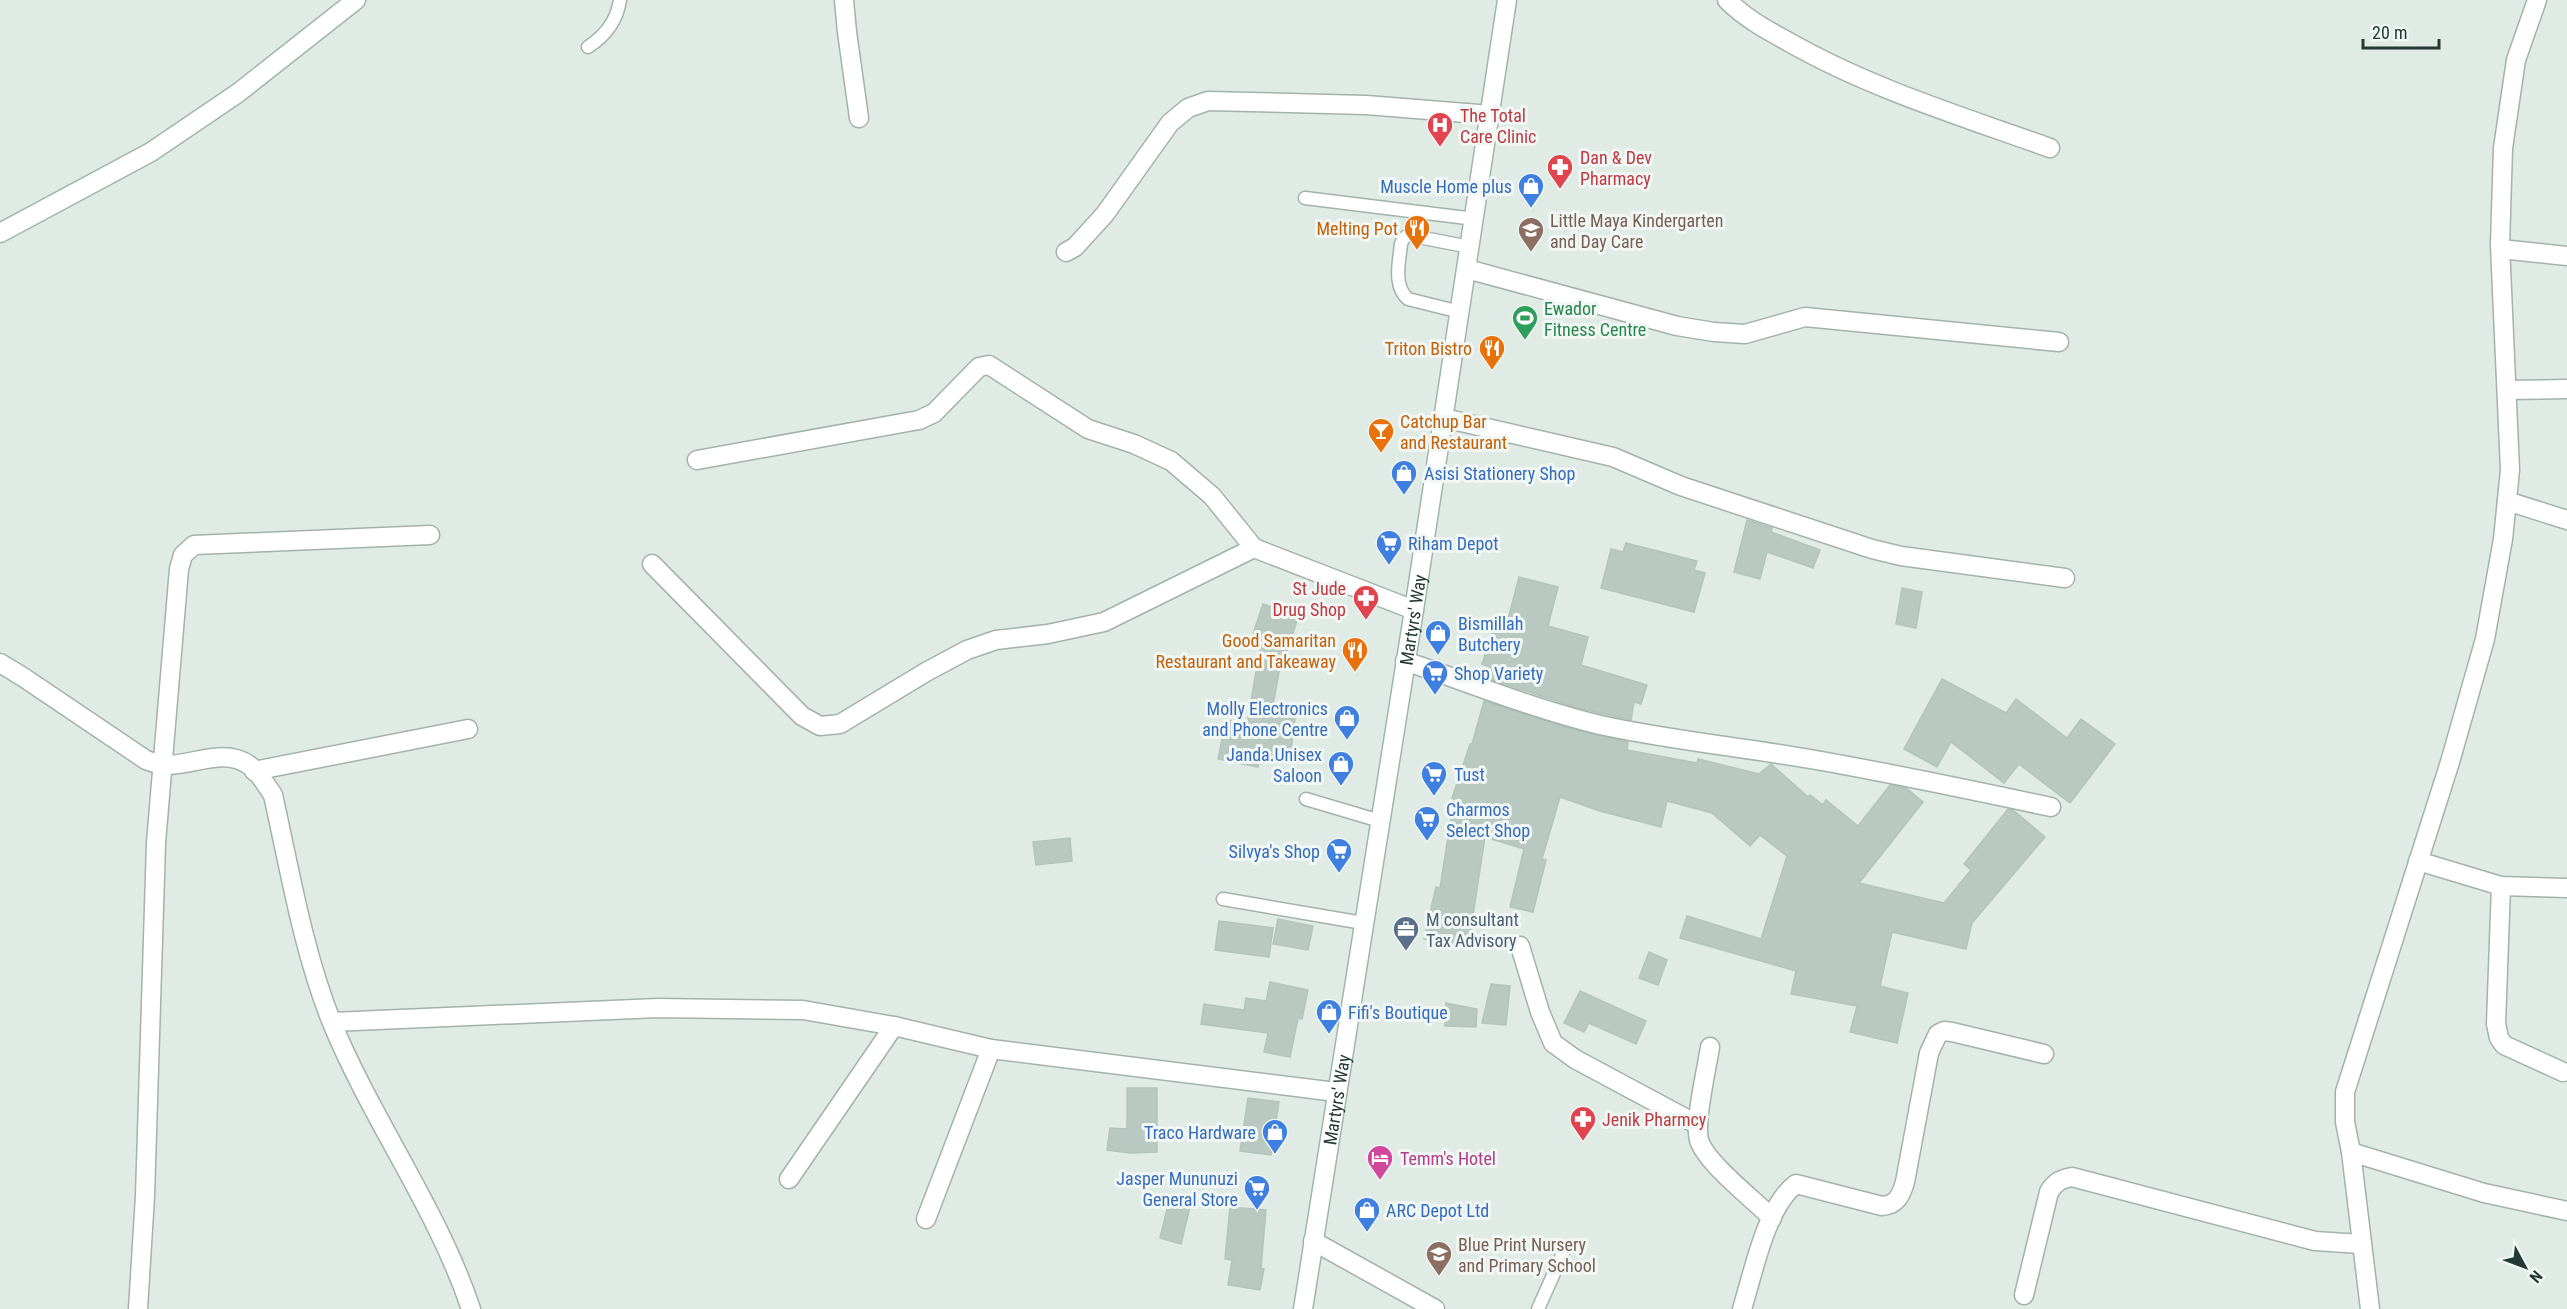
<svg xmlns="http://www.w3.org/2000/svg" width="2567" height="1309" viewBox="0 0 2567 1309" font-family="'Roboto Condensed',sans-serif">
<rect width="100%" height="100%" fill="#e0ebe6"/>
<g fill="#b9c8c1" stroke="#b3c4bc" stroke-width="1.5">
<path d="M1747,520L1772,528L1771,532L1820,550L1813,568L1767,552L1760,579L1734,572Z"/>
<path d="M1626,543L1697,561L1694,570L1705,573L1694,612L1601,588L1611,549L1623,552Z"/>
<path d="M1519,577L1558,587L1548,626L1588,637L1581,665L1647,685L1641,704L1634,702L1631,720L1578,708L1489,679L1492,668L1482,664L1495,624L1506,627Z"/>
<path d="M1902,588L1922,592L1916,628L1896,624Z"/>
<path d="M1263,604L1279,610L1281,606L1300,612L1287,651L1283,650L1271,716L1295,719L1290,759L1261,755L1258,767L1218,759L1226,720L1247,724L1261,643L1251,640Z"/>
<path d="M1942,679L2006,713L2016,699L2067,738L2081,719L2115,744L2070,803L2019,764L2004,783L1951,742L1937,767L1904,749Z"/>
<path d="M1484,701L1572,729L1628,742L1627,750L1697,763L1698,759L1759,774L1771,764L1808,797L1810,795L1823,805L1826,800L1858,826L1890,785L1906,788L1923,802L1859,883L1944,903L1971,870L1964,864L2008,809L2013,810L2045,837L1972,923L1966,949L1892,932L1880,986L1908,993L1897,1043L1850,1032L1857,1006L1791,994L1796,971L1680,938L1687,916L1761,939L1787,856L1760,835L1750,846L1712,813L1667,801L1661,827L1600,811L1560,797L1542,859L1546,860L1533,912L1510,907L1524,849L1485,837L1468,948L1424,939L1436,887L1440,888L1454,799L1452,798L1470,744H1472Z"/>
<path d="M1070,838L1072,861L1036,865L1033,842Z"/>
<path d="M1278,919L1313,926L1308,950L1273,944Z"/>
<path d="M1219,921L1273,928L1269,957L1215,950Z"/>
<path d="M1649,952L1667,960L1658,985L1639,978Z"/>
<path d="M1270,982L1308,990L1302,1019L1298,1018L1290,1057L1264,1052L1268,1033L1201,1024L1204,1004L1244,1010L1246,998L1266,1001Z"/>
<path d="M1491,984L1510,986L1506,1025L1482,1023Z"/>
<path d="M1580,991L1646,1021L1636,1044L1589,1023L1584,1032L1564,1023Z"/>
<path d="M1446,1003L1477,1009L1476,1027L1445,1026Z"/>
<path d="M1127,1088H1157V1152L1130,1153L1107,1150L1110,1128L1127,1129Z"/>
<path d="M1248,1098L1279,1102L1271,1155L1240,1151Z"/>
<path d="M1169,1201L1190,1207L1181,1244L1160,1238Z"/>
<path d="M1230,1207L1266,1210L1261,1268L1264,1269L1260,1290L1228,1285L1232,1260L1225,1259Z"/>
</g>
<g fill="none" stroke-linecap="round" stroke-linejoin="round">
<g stroke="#a3b2ad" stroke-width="15">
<g id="lane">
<path d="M588,47C605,36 617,21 620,0"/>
<path d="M1305,198L1475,219"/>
<path d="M1460,312L1408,299C1393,286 1399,263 1401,244L1403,239L1408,235L1470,247"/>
<path d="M1306,799L1380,821"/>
<path d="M1223,899L1363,923"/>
<path d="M1538,1309L1563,1253"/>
</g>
</g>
<g stroke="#a3b2ad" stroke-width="21">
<g id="street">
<path d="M844,0L847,32L859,118"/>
<path d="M1727,0C1745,18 1765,29 1787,41C1869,88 1961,116 2050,148"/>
<path d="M2501,249L2567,256"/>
<path d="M1066,252L1075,247L1105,214L1170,123L1188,108L1208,101L1366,105L1491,115"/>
<path d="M1467,269L1677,326L1714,332L1745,334L1805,317L2059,342"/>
<path d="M2507,390L2567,389"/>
<path d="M1444,418L1613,457L1681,486L1872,549L1901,556L2065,578"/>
<path d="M697,460L919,420L934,413L979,367L989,365L1088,429L1134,444L1171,461L1212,496L1254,548"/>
<path d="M2507,501L2567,520"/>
<path d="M652,564L802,716L820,726L840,724L926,672L967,650L996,640L1048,634L1104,622L1254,548L1414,610"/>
<path d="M1405,661C1470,683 1534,709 1600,725C1669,740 1740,747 1810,759C1891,773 1971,790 2051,807"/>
<path d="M0,663L23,677L146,760C152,762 159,765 165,765C192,766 224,747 249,765C259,772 266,785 273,795C290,871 303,951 332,1023C373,1122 437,1208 471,1309"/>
<path d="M254,771L468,729"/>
<path d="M2418,861L2501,886L2567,888"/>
<path d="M2501,886L2496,1024L2499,1038L2504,1045L2563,1072"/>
<path d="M1520,946L1540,1012L1553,1043L1575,1059L1698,1125"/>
<path d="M332,1022L658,1008L803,1010L894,1026L991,1049L1336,1092"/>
<path d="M1710,1047C1707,1068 1694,1121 1699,1140C1706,1163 1753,1199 1772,1218"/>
<path d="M2351,1152L2484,1193L2567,1211"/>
<path d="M789,1179L894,1026"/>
<path d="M926,1219L991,1049"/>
<path d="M1313,1241L1435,1309"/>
<path d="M2024,1295L2049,1192C2055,1182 2061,1179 2072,1177L2315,1241L2361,1244"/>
<path d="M138,1309L145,1196L156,843L179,569L183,555L194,545L430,535"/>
<path d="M1742,1309C1753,1274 1766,1206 1796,1184L1882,1206C1897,1205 1901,1195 1905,1182L1929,1053L1938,1034L1944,1031L1952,1032L2044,1054"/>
<path d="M2370,1309L2351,1152L2345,1122V1092L2450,762L2485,639L2503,539L2510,470L2500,245L2503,148L2516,60L2537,0"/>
</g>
</g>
<g stroke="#a0b6ad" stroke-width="21">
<g id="secondary">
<path d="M0,233L151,152L238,93L356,0"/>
<path id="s1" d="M1303,1309L1414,610L1507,0"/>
</g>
</g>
<use href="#lane" stroke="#fff" stroke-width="12"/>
<use href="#street" stroke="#fff" stroke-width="18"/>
<use href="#secondary" stroke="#fff" stroke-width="18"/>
</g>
<defs>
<g id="hospital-pin" transform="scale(1.35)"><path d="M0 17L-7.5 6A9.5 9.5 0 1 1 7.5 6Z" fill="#e0444e" stroke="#f1f7f4"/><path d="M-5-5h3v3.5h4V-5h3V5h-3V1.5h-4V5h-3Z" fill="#fff"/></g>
<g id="pharmacy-pin" transform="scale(1.35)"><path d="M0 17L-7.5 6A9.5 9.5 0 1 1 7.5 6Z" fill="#e0444e" stroke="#f1f7f4"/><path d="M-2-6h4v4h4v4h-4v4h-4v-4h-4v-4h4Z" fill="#fff"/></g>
<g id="shop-pin" transform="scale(1.35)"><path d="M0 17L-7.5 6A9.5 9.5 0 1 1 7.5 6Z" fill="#3f7fe0" stroke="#f1f7f4"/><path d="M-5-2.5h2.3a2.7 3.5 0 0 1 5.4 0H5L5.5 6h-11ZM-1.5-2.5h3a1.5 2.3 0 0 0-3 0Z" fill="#fff"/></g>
<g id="restaurant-pin" transform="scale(1.35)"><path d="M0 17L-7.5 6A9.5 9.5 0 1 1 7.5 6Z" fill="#e8710a" stroke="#f1f7f4"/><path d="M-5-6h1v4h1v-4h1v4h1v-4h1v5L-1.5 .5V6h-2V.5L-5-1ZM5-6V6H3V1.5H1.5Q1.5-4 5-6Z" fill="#fff"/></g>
<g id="school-pin" transform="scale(1.35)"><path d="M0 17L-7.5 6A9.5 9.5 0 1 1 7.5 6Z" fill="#8d6e63" stroke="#f1f7f4"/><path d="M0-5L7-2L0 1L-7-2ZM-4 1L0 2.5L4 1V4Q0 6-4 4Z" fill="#fff"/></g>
<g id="stadium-pin" transform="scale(1.35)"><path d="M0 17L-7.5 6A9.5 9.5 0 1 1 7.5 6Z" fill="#2e9e5b" stroke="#f1f7f4"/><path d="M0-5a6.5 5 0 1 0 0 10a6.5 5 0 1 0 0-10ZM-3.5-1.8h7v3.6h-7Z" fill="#fff"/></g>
<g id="bar-pin" transform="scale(1.35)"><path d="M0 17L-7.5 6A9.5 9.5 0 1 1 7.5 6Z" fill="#e8710a" stroke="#f1f7f4"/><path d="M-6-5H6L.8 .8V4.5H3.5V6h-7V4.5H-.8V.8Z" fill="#fff"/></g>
<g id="supermarket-pin" transform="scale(1.35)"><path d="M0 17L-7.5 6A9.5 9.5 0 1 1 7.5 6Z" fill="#3f7fe0" stroke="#f1f7f4"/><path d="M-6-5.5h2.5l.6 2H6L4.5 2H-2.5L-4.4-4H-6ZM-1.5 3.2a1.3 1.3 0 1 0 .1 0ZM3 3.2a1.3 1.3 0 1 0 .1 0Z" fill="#fff"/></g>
<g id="office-pin" transform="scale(1.35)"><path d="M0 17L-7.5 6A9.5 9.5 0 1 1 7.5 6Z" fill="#5c6f8a" stroke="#f1f7f4"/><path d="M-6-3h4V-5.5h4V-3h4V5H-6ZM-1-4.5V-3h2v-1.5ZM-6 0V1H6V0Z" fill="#fff"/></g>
<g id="hotel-pin" transform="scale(1.35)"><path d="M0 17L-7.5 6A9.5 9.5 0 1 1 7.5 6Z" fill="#d1479c" stroke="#f1f7f4"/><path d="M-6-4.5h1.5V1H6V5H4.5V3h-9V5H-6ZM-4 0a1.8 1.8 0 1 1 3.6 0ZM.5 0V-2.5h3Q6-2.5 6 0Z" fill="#fff"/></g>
</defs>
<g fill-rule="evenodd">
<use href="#hospital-pin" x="1440" y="125"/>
<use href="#pharmacy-pin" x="1560" y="167"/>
<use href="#shop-pin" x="1531" y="186"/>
<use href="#restaurant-pin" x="1417" y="228"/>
<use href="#school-pin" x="1531" y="230"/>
<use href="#stadium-pin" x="1525" y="318"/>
<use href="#restaurant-pin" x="1492" y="348"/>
<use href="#bar-pin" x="1381" y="431"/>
<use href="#shop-pin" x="1404" y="473"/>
<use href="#supermarket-pin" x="1389" y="543"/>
<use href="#pharmacy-pin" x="1366" y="598"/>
<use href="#shop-pin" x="1438" y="633"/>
<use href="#restaurant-pin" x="1355" y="650"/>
<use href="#supermarket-pin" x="1435" y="673"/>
<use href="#shop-pin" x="1347" y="718"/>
<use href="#shop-pin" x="1341" y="764"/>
<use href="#supermarket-pin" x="1434" y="774"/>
<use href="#supermarket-pin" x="1427" y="819"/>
<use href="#supermarket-pin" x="1339" y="851"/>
<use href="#office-pin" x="1406" y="929"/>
<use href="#shop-pin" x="1329" y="1012"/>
<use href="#pharmacy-pin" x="1583" y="1119"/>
<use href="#shop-pin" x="1275" y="1132"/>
<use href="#hotel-pin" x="1380" y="1158"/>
<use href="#supermarket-pin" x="1257" y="1188"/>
<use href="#shop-pin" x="1367" y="1210"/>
<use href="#school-pin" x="1439" y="1254"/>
</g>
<g text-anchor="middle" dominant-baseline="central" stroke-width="6" stroke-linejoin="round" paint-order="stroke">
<g font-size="18" fill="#be3a42" stroke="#f1f7f4" text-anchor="start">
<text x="1460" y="115">The Total<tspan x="1460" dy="21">Care Clinic</tspan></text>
<text x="1580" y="157">Dan &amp; Dev<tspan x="1580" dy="21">Pharmacy</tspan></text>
<text x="1346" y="588" text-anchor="end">St Jude<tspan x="1346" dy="21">Drug Shop</tspan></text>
<text x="1602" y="1119">Jenik Pharmcy</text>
</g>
<g font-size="18" fill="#366cbe" stroke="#f1f7f4" text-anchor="start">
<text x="1512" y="186" text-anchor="end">Muscle Home plus</text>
<text x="1424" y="473">Asisi Stationery Shop</text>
<text x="1408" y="543">Riham Depot</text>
<text x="1458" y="623">Bismillah<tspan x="1458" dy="21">Butchery</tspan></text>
<text x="1454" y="673">Shop Variety</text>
<text x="1328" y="708" text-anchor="end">Molly Electronics<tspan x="1328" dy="21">and Phone Centre</tspan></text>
<text x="1322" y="754" text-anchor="end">Janda.Unisex<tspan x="1322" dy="21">Saloon</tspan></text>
<text x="1454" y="774">Tust</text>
<text x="1446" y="809">Charmos<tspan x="1446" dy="21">Select Shop</tspan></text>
<text x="1320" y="851" text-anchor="end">Silvya's Shop</text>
<text x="1348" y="1012">Fifi's Boutique</text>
<text x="1256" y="1132" text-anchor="end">Traco Hardware</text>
<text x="1238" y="1178" text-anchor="end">Jasper Mununuzi<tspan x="1238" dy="21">General Store</tspan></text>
<text x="1386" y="1210">ARC Depot Ltd</text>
</g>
<g font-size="18" fill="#785e54" stroke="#f1f7f4" text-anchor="start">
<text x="1550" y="220">Little Maya Kindergarten<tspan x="1550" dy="21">and Day Care</tspan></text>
<text x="1458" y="1244">Blue Print Nursery<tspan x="1458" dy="21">and Primary School</tspan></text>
</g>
<g font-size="18" fill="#c56008" stroke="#f1f7f4" text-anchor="end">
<text x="1398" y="228">Melting Pot</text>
<text x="1472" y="348">Triton Bistro</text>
<text x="1400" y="421" text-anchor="start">Catchup Bar<tspan x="1400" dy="21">and Restaurant</tspan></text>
<text x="1336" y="640">Good Samaritan<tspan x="1336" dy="21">Restaurant and Takeaway</tspan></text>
</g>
<g font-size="18" fill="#27864d" stroke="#f1f7f4" text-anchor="start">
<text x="1544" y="308">Ewador<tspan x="1544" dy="21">Fitness Centre</tspan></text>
</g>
<g font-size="18" fill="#223a33" stroke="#f1f7f4">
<text stroke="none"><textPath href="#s1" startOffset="698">Martyrs' Way</textPath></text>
<text stroke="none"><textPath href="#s1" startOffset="212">Martyrs' Way</textPath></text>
</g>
<g font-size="18" fill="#4e5e75" stroke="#f1f7f4" text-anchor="start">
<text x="1426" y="919">M consultant<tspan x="1426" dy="21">Tax Advisory</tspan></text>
</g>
<g font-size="18" fill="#b23c85" stroke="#f1f7f4" text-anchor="start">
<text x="1400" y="1158">Temm's Hotel</text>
</g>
</g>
<g transform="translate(2525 1267) rotate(131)" stroke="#f1f7f4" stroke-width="4.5" paint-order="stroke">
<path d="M0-4.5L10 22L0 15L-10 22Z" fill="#223a33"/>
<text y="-9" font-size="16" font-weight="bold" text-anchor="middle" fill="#223a33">N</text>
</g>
<path d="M2363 39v9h76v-9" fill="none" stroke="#223a33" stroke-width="3"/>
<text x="2372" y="39" font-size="18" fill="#223a33" stroke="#f1f7f4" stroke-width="4.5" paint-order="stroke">20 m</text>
</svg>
